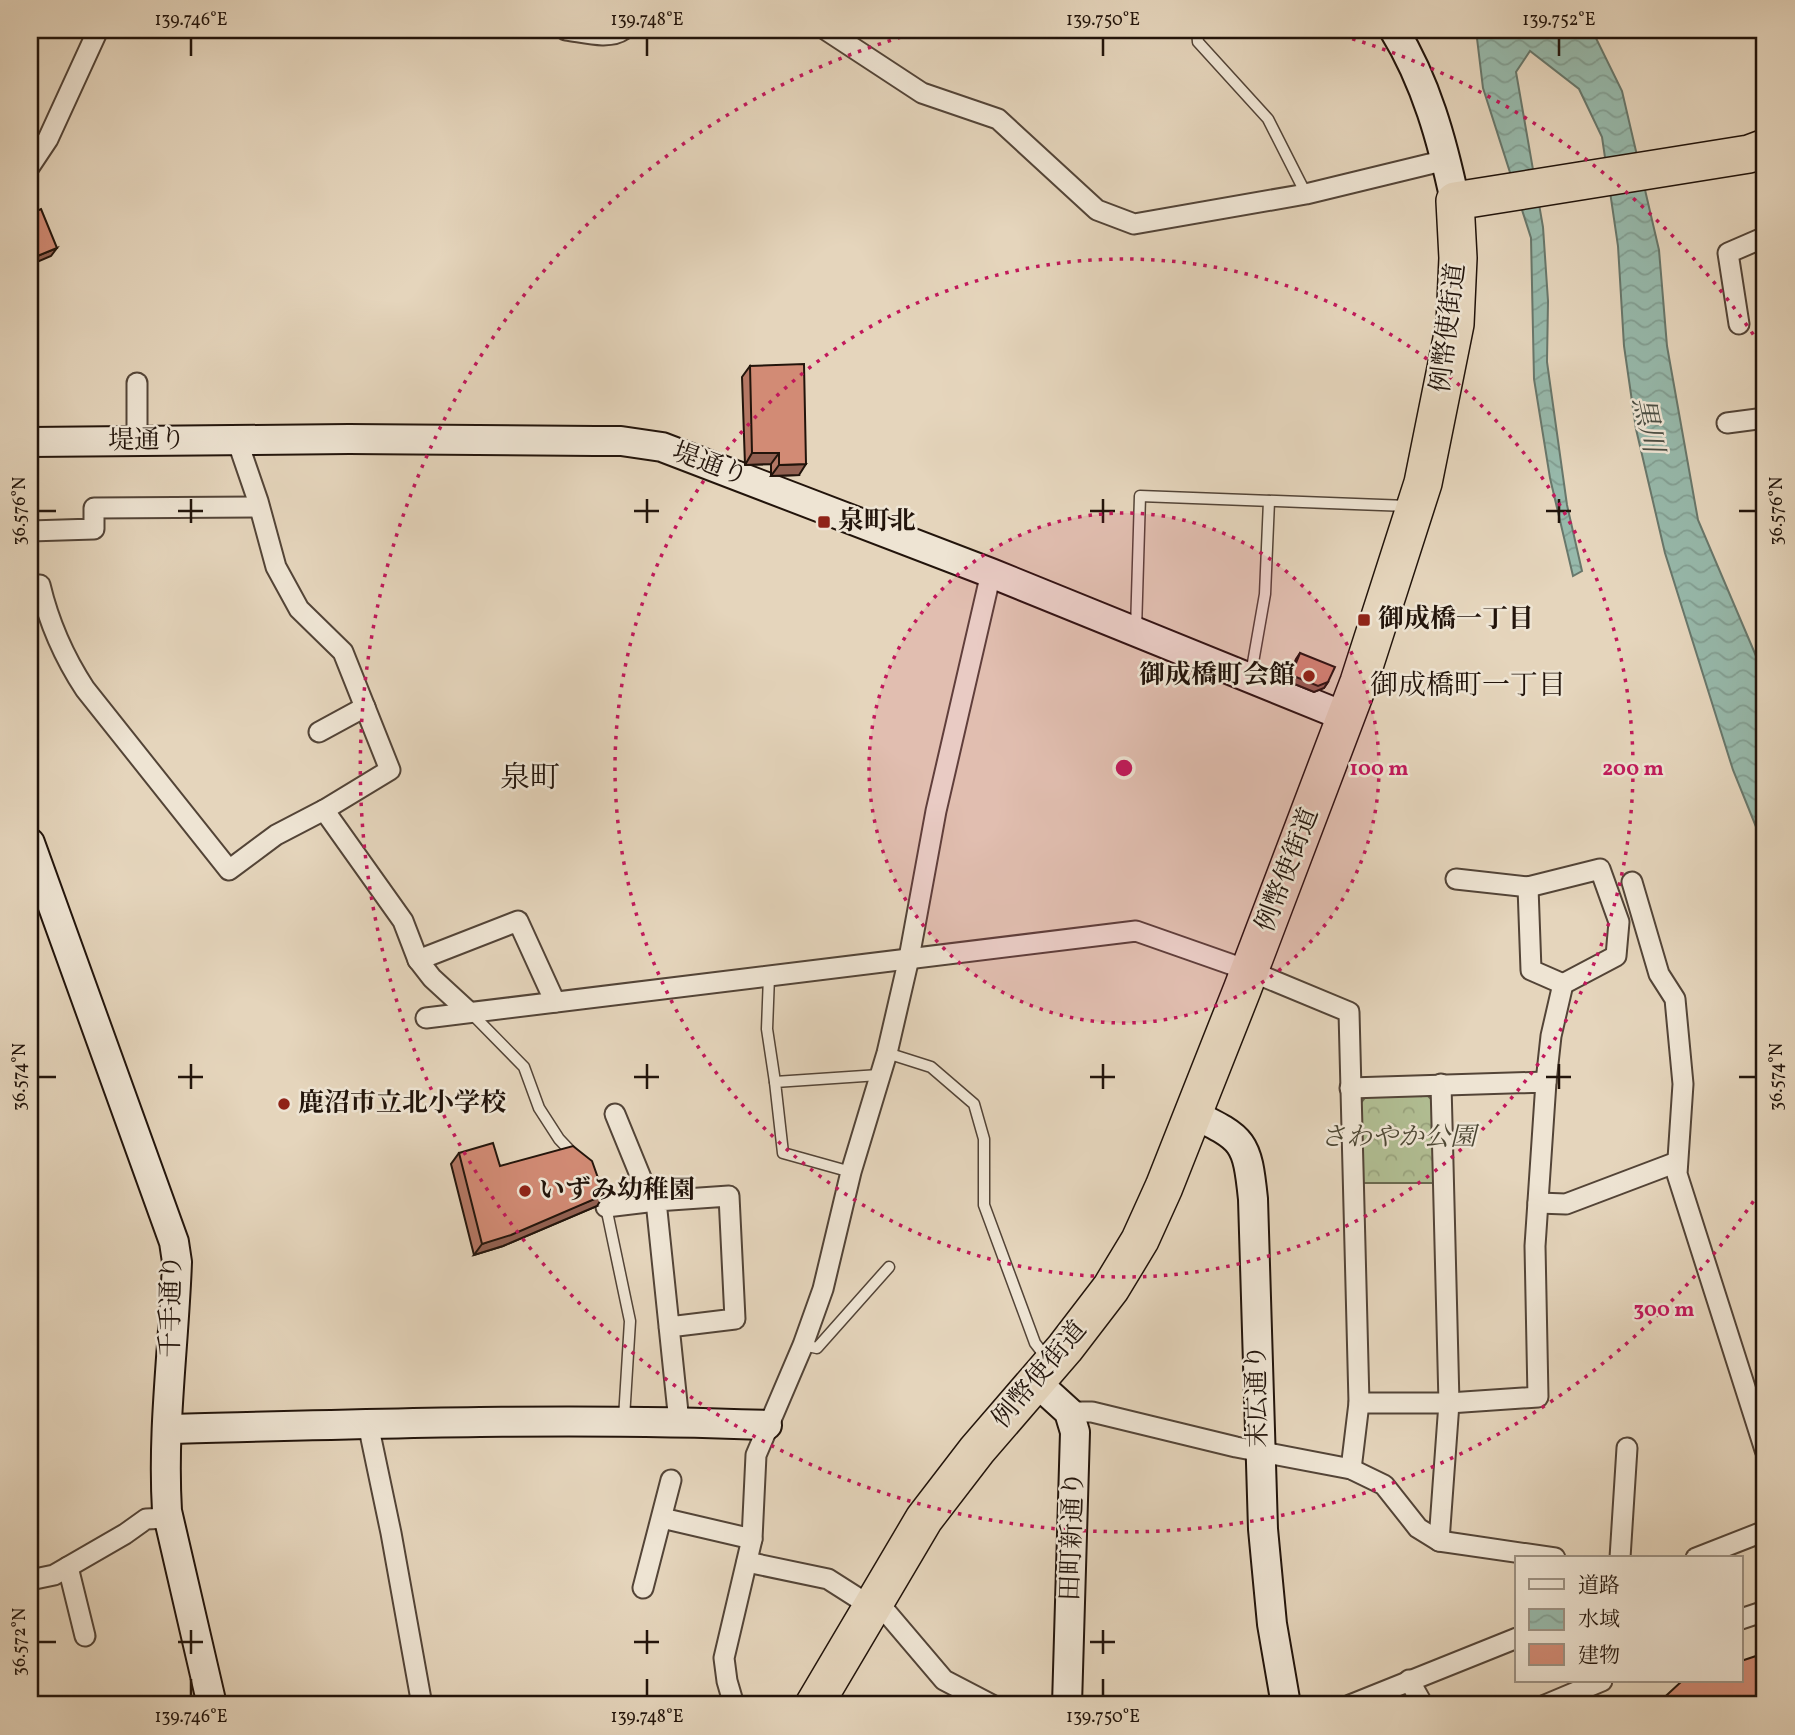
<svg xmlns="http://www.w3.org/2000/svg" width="1795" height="1735" viewBox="0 0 1795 1735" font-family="Vollkorn,'Noto Serif JP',serif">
<defs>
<pattern id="forest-crowns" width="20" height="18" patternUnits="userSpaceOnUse" patternTransform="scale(1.75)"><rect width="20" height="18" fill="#b1be93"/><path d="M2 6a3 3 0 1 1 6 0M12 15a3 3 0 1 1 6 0" fill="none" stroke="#98a27d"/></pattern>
<pattern id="water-waves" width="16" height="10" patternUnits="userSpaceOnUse" patternTransform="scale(1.75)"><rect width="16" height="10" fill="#97b9ab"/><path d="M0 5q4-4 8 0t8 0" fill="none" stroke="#829e92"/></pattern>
</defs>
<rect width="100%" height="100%" fill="#e5d5bc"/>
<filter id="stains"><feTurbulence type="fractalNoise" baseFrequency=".00286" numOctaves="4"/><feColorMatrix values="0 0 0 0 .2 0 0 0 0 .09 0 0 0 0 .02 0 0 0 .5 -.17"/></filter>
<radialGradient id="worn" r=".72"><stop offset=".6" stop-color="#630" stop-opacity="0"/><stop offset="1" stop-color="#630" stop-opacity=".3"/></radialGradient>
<path fill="url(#forest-crowns)" stroke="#6a694f" stroke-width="2" d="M1425,1093L1434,1102L1436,1183H1362L1359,1105L1368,1094Z"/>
<path fill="url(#water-waves)" stroke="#68776b" stroke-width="2" d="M1476,30H1592L1622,91L1659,250L1667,346L1698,520L1765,677V849L1733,770L1665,553L1636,429L1624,346L1618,246L1602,137L1579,89L1530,51L1516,72L1543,227L1548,301L1547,362L1567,505L1582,571L1573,576L1550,478L1534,379L1531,238L1483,88Z"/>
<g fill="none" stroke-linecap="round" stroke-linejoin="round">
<g stroke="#534437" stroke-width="13">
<g id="lane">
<path d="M1197,30L1198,42L1268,119L1306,194"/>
<path d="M1136,630L1140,496L1408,506"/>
<path d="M1251,674L1265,594L1269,501"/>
<path d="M769,976L767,1029L775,1082"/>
<path d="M471,1013L524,1067L539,1108L559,1139L576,1157"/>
<path d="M887,1053L931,1067L974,1104L984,1139V1205L1035,1343L1048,1360"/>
<path d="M851,1172L783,1153L775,1082L879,1075"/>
<path d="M598,1185L606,1207L630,1321L624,1418"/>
<path d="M803,1345L817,1348L889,1267"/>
</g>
</g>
<g stroke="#534437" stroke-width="23">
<g id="street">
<path d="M566,30C583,32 609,40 623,30"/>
<path d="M826,30L922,93L998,119L1097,210L1134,224L1306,194L1446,160"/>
<path d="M30,166L48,139L98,30"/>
<path d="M1739,324L1728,253L1765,237"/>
<path d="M137,383V441"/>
<path d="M1727,423L1765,418"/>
<path d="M237,440L258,501L276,567L299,609L343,652L390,770L324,810"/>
<path d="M30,531L94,529V508L259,507"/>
<path d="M30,586L40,585C49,623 64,657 85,689L229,870L276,835L324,810L403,921L418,960L432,978L469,1012"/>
<path d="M319,732L365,707"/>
<path d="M1456,879L1528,887L1600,869L1619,922L1616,956L1563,984L1551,1036L1546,1082"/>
<path d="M1632,882L1659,974L1675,999L1683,1084L1677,1174L1765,1450"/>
<path d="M1528,887L1531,970L1563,984"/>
<path d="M418,960L518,921L555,1002"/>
<path d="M426,1018L1136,931L1250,971L1349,1012L1359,1403L1351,1469"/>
<path d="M1350,1088L1546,1082L1535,1246L1538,1397L1449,1403H1359"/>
<path d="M615,1114L651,1202"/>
<path d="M1538,1203L1566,1204L1677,1162"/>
<path d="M606,1207L656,1201"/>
<path d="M669,1327L735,1319L729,1196L656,1201L679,1422"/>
<path d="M1069,1412H1092L1236,1447L1351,1469L1384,1485L1418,1528L1439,1541L1555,1558"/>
<path d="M368,1424L391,1533L422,1705"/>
<path d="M662,1518L752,1539"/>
<path d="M1439,1541L1449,1403L1441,1084"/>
<path d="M1620,1558L1627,1448"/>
<path d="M1696,1558L1765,1531"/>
<path d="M747,1562L828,1579L872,1607"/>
<path d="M68,1567L85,1636"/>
<path d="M30,1580L54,1575L125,1534L146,1519L169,1518"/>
<path d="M643,1588L671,1480"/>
<path d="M876,1600L944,1680L992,1705"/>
<path d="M1741,1619L1765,1611"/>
<path d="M1409,1680L1423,1705"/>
<path d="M734,1705L727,1681L724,1658L752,1539L756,1455L803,1345L823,1289L851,1172L887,1053L909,958L936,811L991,573"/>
<path d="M1350,1705L1517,1638"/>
<path d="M1545,1705L1602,1681"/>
</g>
</g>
<g stroke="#22140b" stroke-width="32">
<g id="secondary">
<path d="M1394,30C1426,82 1442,140 1455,201"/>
<path d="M30,442L349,439L595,441H621L662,447L991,573L1346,717"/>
<path d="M30,843L174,1242L177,1262C174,1345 162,1428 167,1511L212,1705"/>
<path d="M1193,1114C1244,1139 1247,1141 1253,1199L1263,1529L1272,1624L1286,1705"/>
<path d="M1036,1382L1069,1412L1075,1432L1067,1705"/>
<path d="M167,1429C367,1424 567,1417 767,1425"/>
</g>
</g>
<g stroke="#22140b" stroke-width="40">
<path id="highway" d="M814,1705L924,1519L977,1450L1065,1348L1111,1288L1140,1240L1164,1187L1242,990L1359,682L1423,483L1455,324L1458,258L1455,201L1749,154L1765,148"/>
</g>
<use href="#lane" stroke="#eee4d3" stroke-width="10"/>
<use href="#street" stroke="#eee4d3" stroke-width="19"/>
<use href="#secondary" stroke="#eee4d3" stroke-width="28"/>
<use href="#highway" stroke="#e5d5bc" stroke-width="37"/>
</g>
<g fill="#b57865" stroke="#22140b" stroke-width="2">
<path d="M750,366L799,475L771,476V464L745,465L742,377Z"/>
<path d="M1300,653L1328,682L1324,688L1314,692L1287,681L1296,659Z"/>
<path d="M459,1153L500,1166L597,1206L503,1246L474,1255L451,1164Z"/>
</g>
<g fill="#936152" stroke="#22140b" stroke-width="2">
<path d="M57,248L51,256L30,265V259Z"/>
<path d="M752,453H779L771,464L745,465Z"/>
<path d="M806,464L799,475L771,476L779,465Z"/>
<path d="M1291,675L1328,682L1324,688L1314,692L1287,681Z"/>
<path d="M604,1195L597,1206L503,1246L474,1255L482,1244Z"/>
</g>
<g fill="#d28b75" stroke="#22140b" stroke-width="2">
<path d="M41,209L57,248L30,259V214Z"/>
<path d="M804,364L806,464L779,465V453H752L750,366Z"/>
<path d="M1300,653L1335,667L1328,682L1318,686L1291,675Z"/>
<path d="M493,1143L500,1166L573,1146L592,1161L604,1195L511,1235L482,1244L459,1153Z"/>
<path d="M1765,1653V1705H1656L1682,1681H1741V1661Z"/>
</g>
<path fill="none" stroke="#22140b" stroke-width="2.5" d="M191,38V56M647,38V56M1103,38V56M1559,38V56M191,499V523M647,499V523M1103,499V523M1559,499V523M38,511H56M178,511H203M634,511H659M1090,511H1115M1546,511H1571M1739,511H1756M191,1064V1089M647,1064V1089M1103,1064V1089M1559,1064V1089M38,1077H56M178,1077H203M634,1077H659M1090,1077H1115M1546,1077H1571M1739,1077H1756M191,1630V1654M647,1630V1654M1103,1630V1654M38,1642H56M178,1642H203M634,1642H659M1090,1642H1115M191,1679V1696M647,1679V1696M1103,1679V1696"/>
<circle cx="1124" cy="768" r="255" fill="#c2185b" fill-opacity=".12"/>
<g fill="none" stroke="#c2185b" stroke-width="3.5" stroke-dasharray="3.5 7">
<circle cx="1124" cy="768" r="255"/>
<circle cx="1124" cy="768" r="509"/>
<path d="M1765 1184A764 764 0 1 1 926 30M1322 30A764 764 0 0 1 1765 352"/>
</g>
<g fill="#8f2418" stroke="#eee4d3" stroke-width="2.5">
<rect x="817" y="515" width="14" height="14" rx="3.5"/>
<rect x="1357" y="613" width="14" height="14" rx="3.5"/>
<circle cx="1309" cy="676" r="7"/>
<circle cx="284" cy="1104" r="7"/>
<circle cx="525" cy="1191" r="7"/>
</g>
<g text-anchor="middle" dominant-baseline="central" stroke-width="5" stroke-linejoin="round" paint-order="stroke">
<g font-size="26" fill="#22140b" stroke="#eee4d3">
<text transform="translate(1449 328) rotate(-83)">例幣使街道</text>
<text transform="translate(147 441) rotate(-1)">堤通り</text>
<text transform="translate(710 465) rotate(20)">堤通り</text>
<text transform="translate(1288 870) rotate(-69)">例幣使街道</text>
<text transform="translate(172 1306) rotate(-89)">千手通り</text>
<text transform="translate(1040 1375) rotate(-50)">例幣使街道</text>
<text transform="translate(1258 1396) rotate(-91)">末広通り</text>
<text transform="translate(1073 1536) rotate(-88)">田町新通り</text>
</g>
<g font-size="26" font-weight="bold" fill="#22140b" stroke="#eee4d3" text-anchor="start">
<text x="838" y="522">泉町北</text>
<text x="1378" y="620">御成橋一丁目</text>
<text x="1295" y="676" text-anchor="end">御成橋町会館</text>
<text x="298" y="1104">鹿沼市立北小学校</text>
<text x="539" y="1191">いずみ幼稚園</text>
</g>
<g font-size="26" font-style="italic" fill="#4d4734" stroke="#eee4d3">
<text x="1398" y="1138">さわやか公園</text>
</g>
<g font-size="28" font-style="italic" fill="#4b4e43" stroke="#eee4d3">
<text transform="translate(1647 425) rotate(78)">黒川</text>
</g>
<g font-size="28" fill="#22140b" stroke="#eee4d3">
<text x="1468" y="686">御成橋町一丁目</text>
</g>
<g font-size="30" fill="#22140b" stroke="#eee4d3">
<text x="530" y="779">泉町</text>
</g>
</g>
<circle cx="1124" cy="768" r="10" fill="#c2185b" stroke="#eee4d3" stroke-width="3.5"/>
<g font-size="21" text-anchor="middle" font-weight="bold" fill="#c2185b" stroke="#eee4d3" stroke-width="5" stroke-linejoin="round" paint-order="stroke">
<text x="1379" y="775">100 m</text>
<text x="1633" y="775">200 m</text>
<text x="1664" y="1316">300 m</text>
</g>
<rect width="1795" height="1735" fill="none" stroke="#e5d5bc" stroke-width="77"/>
<rect x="1515" y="1556" width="228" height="126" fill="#eee4d3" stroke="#9c9183" stroke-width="2"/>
<rect x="1529" y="1579" width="35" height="10" fill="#eee4d3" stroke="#9c9183" stroke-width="2"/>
<text x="1578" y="1592" font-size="21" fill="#22140b">道路</text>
<rect x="1529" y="1609" width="35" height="21" fill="url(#water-waves)" stroke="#9c9183" stroke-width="2"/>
<text x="1578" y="1626" font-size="21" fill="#22140b">水域</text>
<rect x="1529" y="1644" width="35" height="21" fill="#d28b75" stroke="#9c9183" stroke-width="2"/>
<text x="1578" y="1662" font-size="21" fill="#22140b">建物</text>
<rect x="38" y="38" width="1718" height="1658" fill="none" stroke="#22140b" stroke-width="2.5"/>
<g font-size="18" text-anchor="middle" fill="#22140b">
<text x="191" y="25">139.746°E</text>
<text x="647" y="25">139.748°E</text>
<text x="1103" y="25">139.750°E</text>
<text x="1559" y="25">139.752°E</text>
<text transform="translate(19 511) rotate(-90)" y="6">36.576°N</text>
<text transform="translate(1776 511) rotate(-90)" y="6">36.576°N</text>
<text transform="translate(19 1077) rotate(-90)" y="6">36.574°N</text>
<text transform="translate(1776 1077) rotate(-90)" y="6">36.574°N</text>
<text transform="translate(19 1642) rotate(-90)" y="6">36.572°N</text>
<text x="191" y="1722">139.746°E</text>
<text x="647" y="1722">139.748°E</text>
<text x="1103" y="1722">139.750°E</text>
</g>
<rect width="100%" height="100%" filter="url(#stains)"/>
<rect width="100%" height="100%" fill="url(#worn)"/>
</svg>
